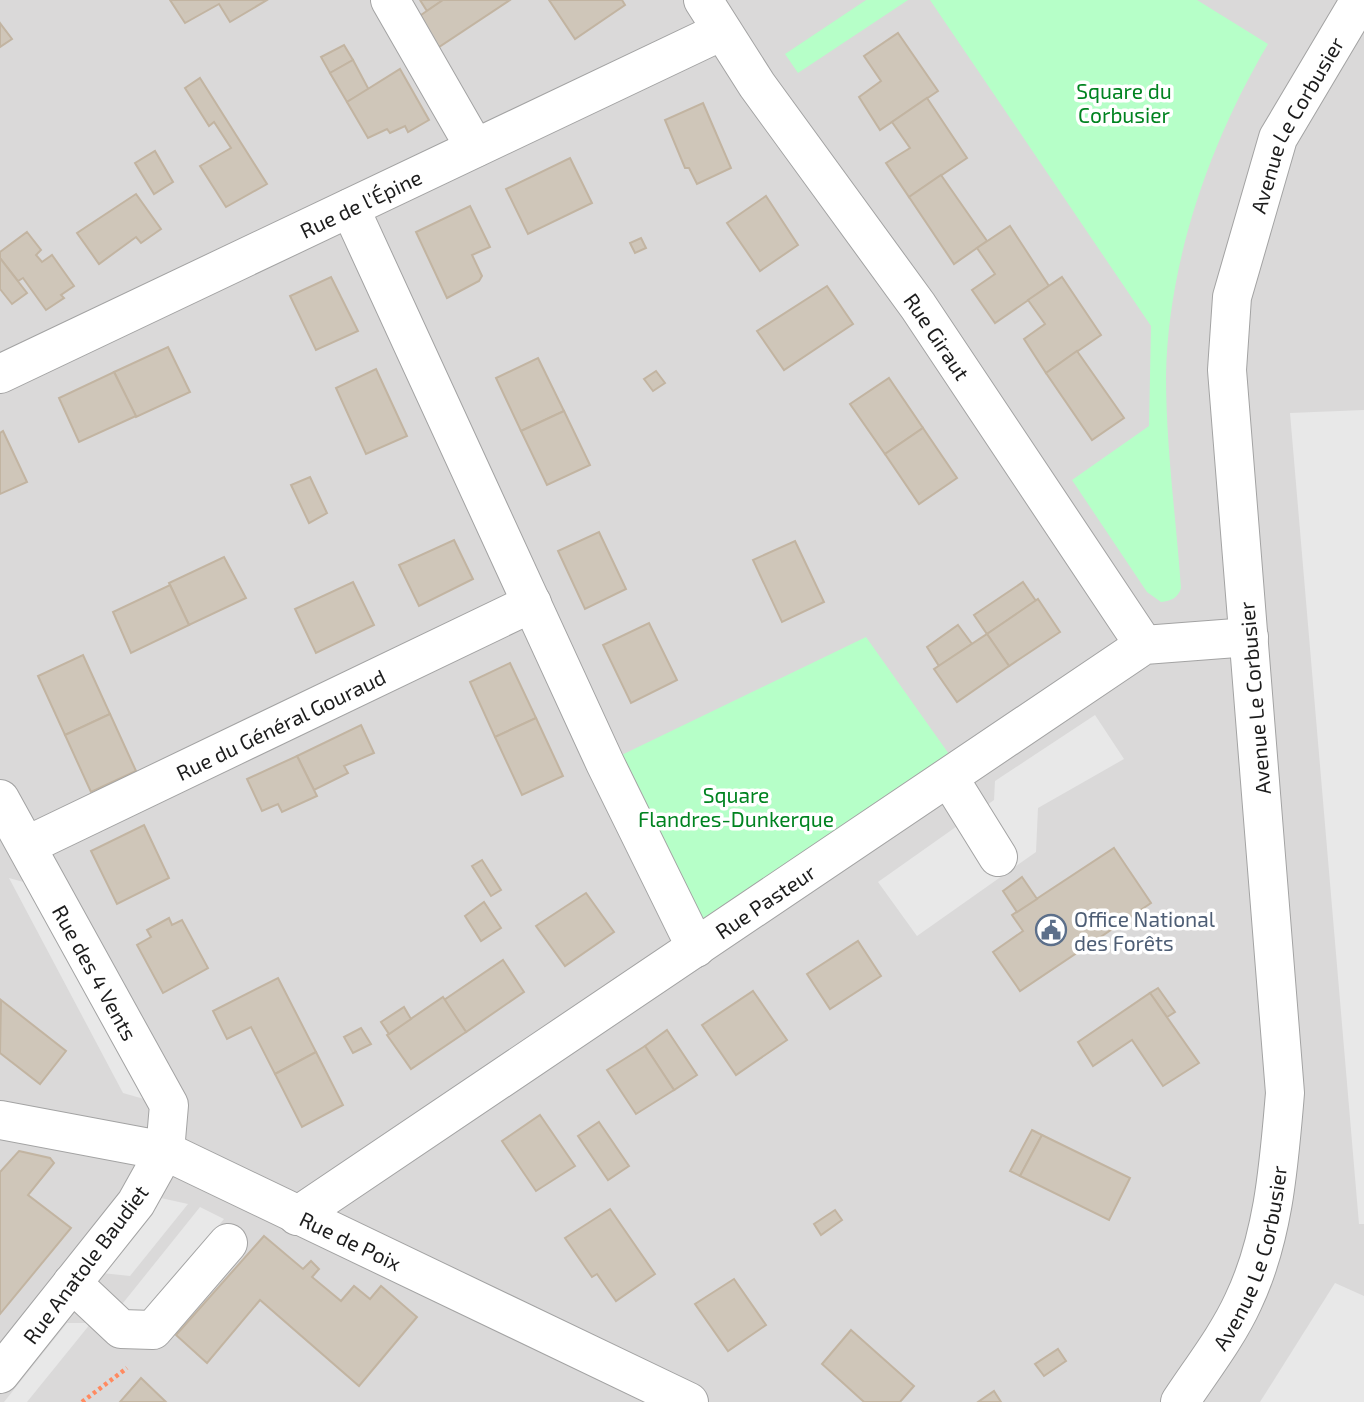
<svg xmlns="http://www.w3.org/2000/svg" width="1364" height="1402" viewBox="0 0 1364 1402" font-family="'Exo 2',sans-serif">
<rect width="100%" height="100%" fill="#efece0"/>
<rect fill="#dad9d9" x="0" y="0" width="1364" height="1402"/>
<g fill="#b6ffc8">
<path d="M866,0H908L798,73L785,54Z"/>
<path d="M930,0H1197L1268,44C1210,142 1168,261 1166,376C1166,447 1176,518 1181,588C1178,598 1171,601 1161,602L1147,592L1072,480L1149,426L1151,326Z"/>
<path d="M866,637L961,771L696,948L605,763Z"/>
</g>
<g fill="#e8e8e8">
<path d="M1364,410V1224H1359L1290,413Z"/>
<path d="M1095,715L1124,759L1038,808L1036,852L917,936L878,882L994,800L995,781Z"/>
<path d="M9,878L38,886L158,1103L123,1093Z"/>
<path d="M161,1198L188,1204L130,1276L102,1273Z"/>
<path d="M200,1207L224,1219L148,1313L119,1308Z"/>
<path d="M1335,1283L1364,1296V1402H1260Z"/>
<path d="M67,1323H91L27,1402H4Z"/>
</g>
<g fill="#cfc6b9" stroke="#c2b4a1" stroke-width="2">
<path d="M170,0H267L230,22L219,4L185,23Z"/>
<path d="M420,0H443L427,11Z"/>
<path d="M443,0H510L436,49L418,17Z"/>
<path d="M549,0H622L625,5L575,39Z"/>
<path d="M0,23L12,39L0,47Z"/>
<path d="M898,33L938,91L880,130L859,97L881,81L864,56Z"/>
<path d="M344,45L353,60L330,73L321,57Z"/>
<path d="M353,60L369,90L347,102L330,73Z"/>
<path d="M400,69L429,120L408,132L405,126L390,133L387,129L368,138L347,102Z"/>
<path d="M200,78L267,184L226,207L200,166L231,148L214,122L209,126L185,88Z"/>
<path d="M927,98L967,158L909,197L886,163L910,148L892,122Z"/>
<path d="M703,103L731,168L697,184L689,168H685L665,120Z"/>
<path d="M155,151L173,182L154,194L135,163Z"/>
<path d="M570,158L592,203L528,234L506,189Z"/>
<path d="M941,175L987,241L954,264L909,197Z"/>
<path d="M136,194L161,229L141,243L136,237L99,264L77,233Z"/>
<path d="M766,196L798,245L760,271L727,223Z"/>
<path d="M470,206L490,247L472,255L482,276L479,281L447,298L416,232Z"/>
<path d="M1010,226L1049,286L995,323L972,290L995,274L977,248Z"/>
<path d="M27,232L41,250L36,255L42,262L52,255L74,286L61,295L64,298L46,310L23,278L18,281L0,258V252Z"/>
<path d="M641,238L646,248L635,253L630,243Z"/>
<path d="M0,258L27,293L12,304L0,289Z"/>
<path d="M331,277L358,331L316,350L290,296Z"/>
<path d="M1062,277L1101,335L1046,373L1024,339L1045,324L1028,300Z"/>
<path d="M827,286L853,324L784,370L757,331Z"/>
<path d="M168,347L190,392L136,417L114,372Z"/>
<path d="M1077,351L1124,418L1092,440L1046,373Z"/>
<path d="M538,358L564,411L521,431L496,378Z"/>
<path d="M376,369L407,436L366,454L336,388Z"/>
<path d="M656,371L665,383L653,391L644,379Z"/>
<path d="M114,372L136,416L79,442L59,398Z"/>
<path d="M889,378L923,428L885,454L850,404Z"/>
<path d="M564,411L590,465L547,485L521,431Z"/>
<path d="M923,428L957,478L919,504L885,454Z"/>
<path d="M3,431L27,482L0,494V433Z"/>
<path d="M310,477L327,513L309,523L291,485Z"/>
<path d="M599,532L626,589L585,609L558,551Z"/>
<path d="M454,540L473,579L419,606L399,565Z"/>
<path d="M795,541L824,602L782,622L753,560Z"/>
<path d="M224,557L246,598L189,625L169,583Z"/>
<path d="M353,582L374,625L316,653L295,609Z"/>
<path d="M1023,582L1036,601L987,634L974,615Z"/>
<path d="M170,585L189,625L131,653L113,612Z"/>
<path d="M1038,599L1060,632L1009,666L987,634Z"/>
<path d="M649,623L677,680L631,703L603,645Z"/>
<path d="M958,625L972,644L939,666L927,647Z"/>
<path d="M987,634L1009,666L957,702L934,669Z"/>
<path d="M83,655L110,714L65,735L38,676Z"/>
<path d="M510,663L536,718L495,737L470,682Z"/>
<path d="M110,714L136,771L91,792L65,735Z"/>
<path d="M536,718L563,776L522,795L495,737Z"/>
<path d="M361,725L374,753L344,766L348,773L314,790L297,756Z"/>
<path d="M297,756L317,796L282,812L278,804L262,811L247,779Z"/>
<path d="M144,825L169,878L117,904L91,851Z"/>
<path d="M1114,848L1151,903L1020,991L993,952L1023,931L1012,915Z"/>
<path d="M482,860L501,890L491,896L472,866Z"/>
<path d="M1022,877L1037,899L1017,912L1003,891Z"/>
<path d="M586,893L614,932L565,966L536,926Z"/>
<path d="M484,902L501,928L481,941L465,916Z"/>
<path d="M169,918L172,925L182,920L208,968L163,993L137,945L151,937L147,930Z"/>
<path d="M858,941L881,976L830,1009L807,974Z"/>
<path d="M503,960L524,992L466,1032L444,1000Z"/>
<path d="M278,978L316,1052L275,1074L251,1027L227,1039L213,1011Z"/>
<path d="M1158,988L1175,1012L1167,1017L1150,993Z"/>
<path d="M753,991L787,1040L736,1075L702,1025Z"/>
<path d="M1150,993L1199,1063L1163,1086L1132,1040L1093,1066L1078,1042Z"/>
<path d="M443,997L466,1032L411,1069L387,1035Z"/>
<path d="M1,1000L66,1051L40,1084L0,1053Z"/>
<path d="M404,1007L411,1019L389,1034L381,1022Z"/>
<path d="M361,1028L371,1044L353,1053L344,1037Z"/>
<path d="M667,1030L697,1075L674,1090L645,1046Z"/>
<path d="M645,1046L674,1090L636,1114L607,1070Z"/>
<path d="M316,1052L343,1105L302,1127L275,1074Z"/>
<path d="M540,1115L575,1166L536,1191L502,1141Z"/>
<path d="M599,1122L629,1166L608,1180L578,1136Z"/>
<path d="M1032,1130L1042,1135L1020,1176L1010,1171Z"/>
<path d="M1042,1135L1130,1178L1109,1220L1020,1176Z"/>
<path d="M19,1151L50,1158L54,1163L28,1195L71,1228L0,1314V1172Z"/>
<path d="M610,1209L655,1274L616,1301L597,1274L592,1277L565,1238Z"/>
<path d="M835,1210L842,1220L821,1235L814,1224Z"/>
<path d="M264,1236L303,1269L311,1261L319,1269L312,1277L341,1301L354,1286L370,1299L381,1286L417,1317L359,1386L260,1300L207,1363L176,1335Z"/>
<path d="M734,1279L766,1325L728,1351L695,1304Z"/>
<path d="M851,1330L914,1386L900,1402H864L822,1364Z"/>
<path d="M1058,1349L1066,1361L1044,1376L1035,1364Z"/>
<path d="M141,1378L166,1402H120Z"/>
<path d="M994,1391L1001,1402H978Z"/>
</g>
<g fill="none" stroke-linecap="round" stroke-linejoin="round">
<g stroke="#a3a3a3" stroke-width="40">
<g id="minor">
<path d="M390,0L475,148"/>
<path id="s1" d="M703,0L757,85L918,306L1144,645"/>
<path d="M350,208L605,763L696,948"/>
<path id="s2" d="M0,374L722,31"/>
<path d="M949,778L998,857"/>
<path id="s3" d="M0,799L169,1105L165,1151L136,1203L0,1374"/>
<path id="s4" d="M28,845L532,603"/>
<path id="s5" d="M0,1120L165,1151L689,1402"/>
<path id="s6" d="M297,1216L1144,645L1249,637"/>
<path d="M72,1283L121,1329L153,1330L228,1243"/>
<path id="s7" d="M1180,1402C1201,1370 1227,1337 1243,1302C1274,1237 1279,1163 1285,1093L1227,370L1232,297L1278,138L1360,0"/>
</g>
</g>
<path stroke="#ff8a60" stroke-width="4.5" stroke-dasharray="3.5 3.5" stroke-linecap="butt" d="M82,1402L127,1368"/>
<use href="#minor" stroke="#fff" stroke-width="38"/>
</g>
<defs>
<g id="civic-ring" transform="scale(1.575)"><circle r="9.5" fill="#fff" stroke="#5c6f8a" stroke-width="1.5"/><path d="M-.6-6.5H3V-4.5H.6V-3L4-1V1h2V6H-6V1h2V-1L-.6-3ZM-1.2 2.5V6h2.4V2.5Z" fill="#5c6f8a"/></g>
</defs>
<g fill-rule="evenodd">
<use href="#civic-ring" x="1051" y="930"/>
</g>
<g text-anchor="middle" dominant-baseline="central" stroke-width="7" stroke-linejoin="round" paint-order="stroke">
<g font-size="21" fill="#008320" stroke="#fff">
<text x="1124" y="90">Square du<tspan x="1124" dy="24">Corbusier</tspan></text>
<text x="736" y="794">Square<tspan x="736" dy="24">Flandres-Dunkerque</tspan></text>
</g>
<g font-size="21" fill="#1c1c1c" stroke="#fff">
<text stroke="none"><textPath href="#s7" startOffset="1316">Avenue Le Corbusier</textPath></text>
<text stroke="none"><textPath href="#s2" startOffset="399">Rue de l'Épine</textPath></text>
<text stroke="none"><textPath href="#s1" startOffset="410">Rue Giraut</textPath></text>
<text transform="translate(1254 698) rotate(-95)">Avenue Le Corbusier</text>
<text stroke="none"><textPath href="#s4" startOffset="280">Rue du Général Gouraud</textPath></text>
<text stroke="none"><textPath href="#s6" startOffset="564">Rue Pasteur</textPath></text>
<text stroke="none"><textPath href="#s3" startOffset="198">Rue des 4 Vents</textPath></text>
<text stroke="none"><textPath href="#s5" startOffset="374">Rue de Poix</textPath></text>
<text stroke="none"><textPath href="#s7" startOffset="163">Avenue Le Corbusier</textPath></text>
<text transform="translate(85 1264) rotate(-53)">Rue Anatole Baudiet</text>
</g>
<g font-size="21" fill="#4e5e75" stroke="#fff" text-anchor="start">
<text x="1074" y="918">Office National<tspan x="1074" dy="24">des Forêts</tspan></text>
</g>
</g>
</svg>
